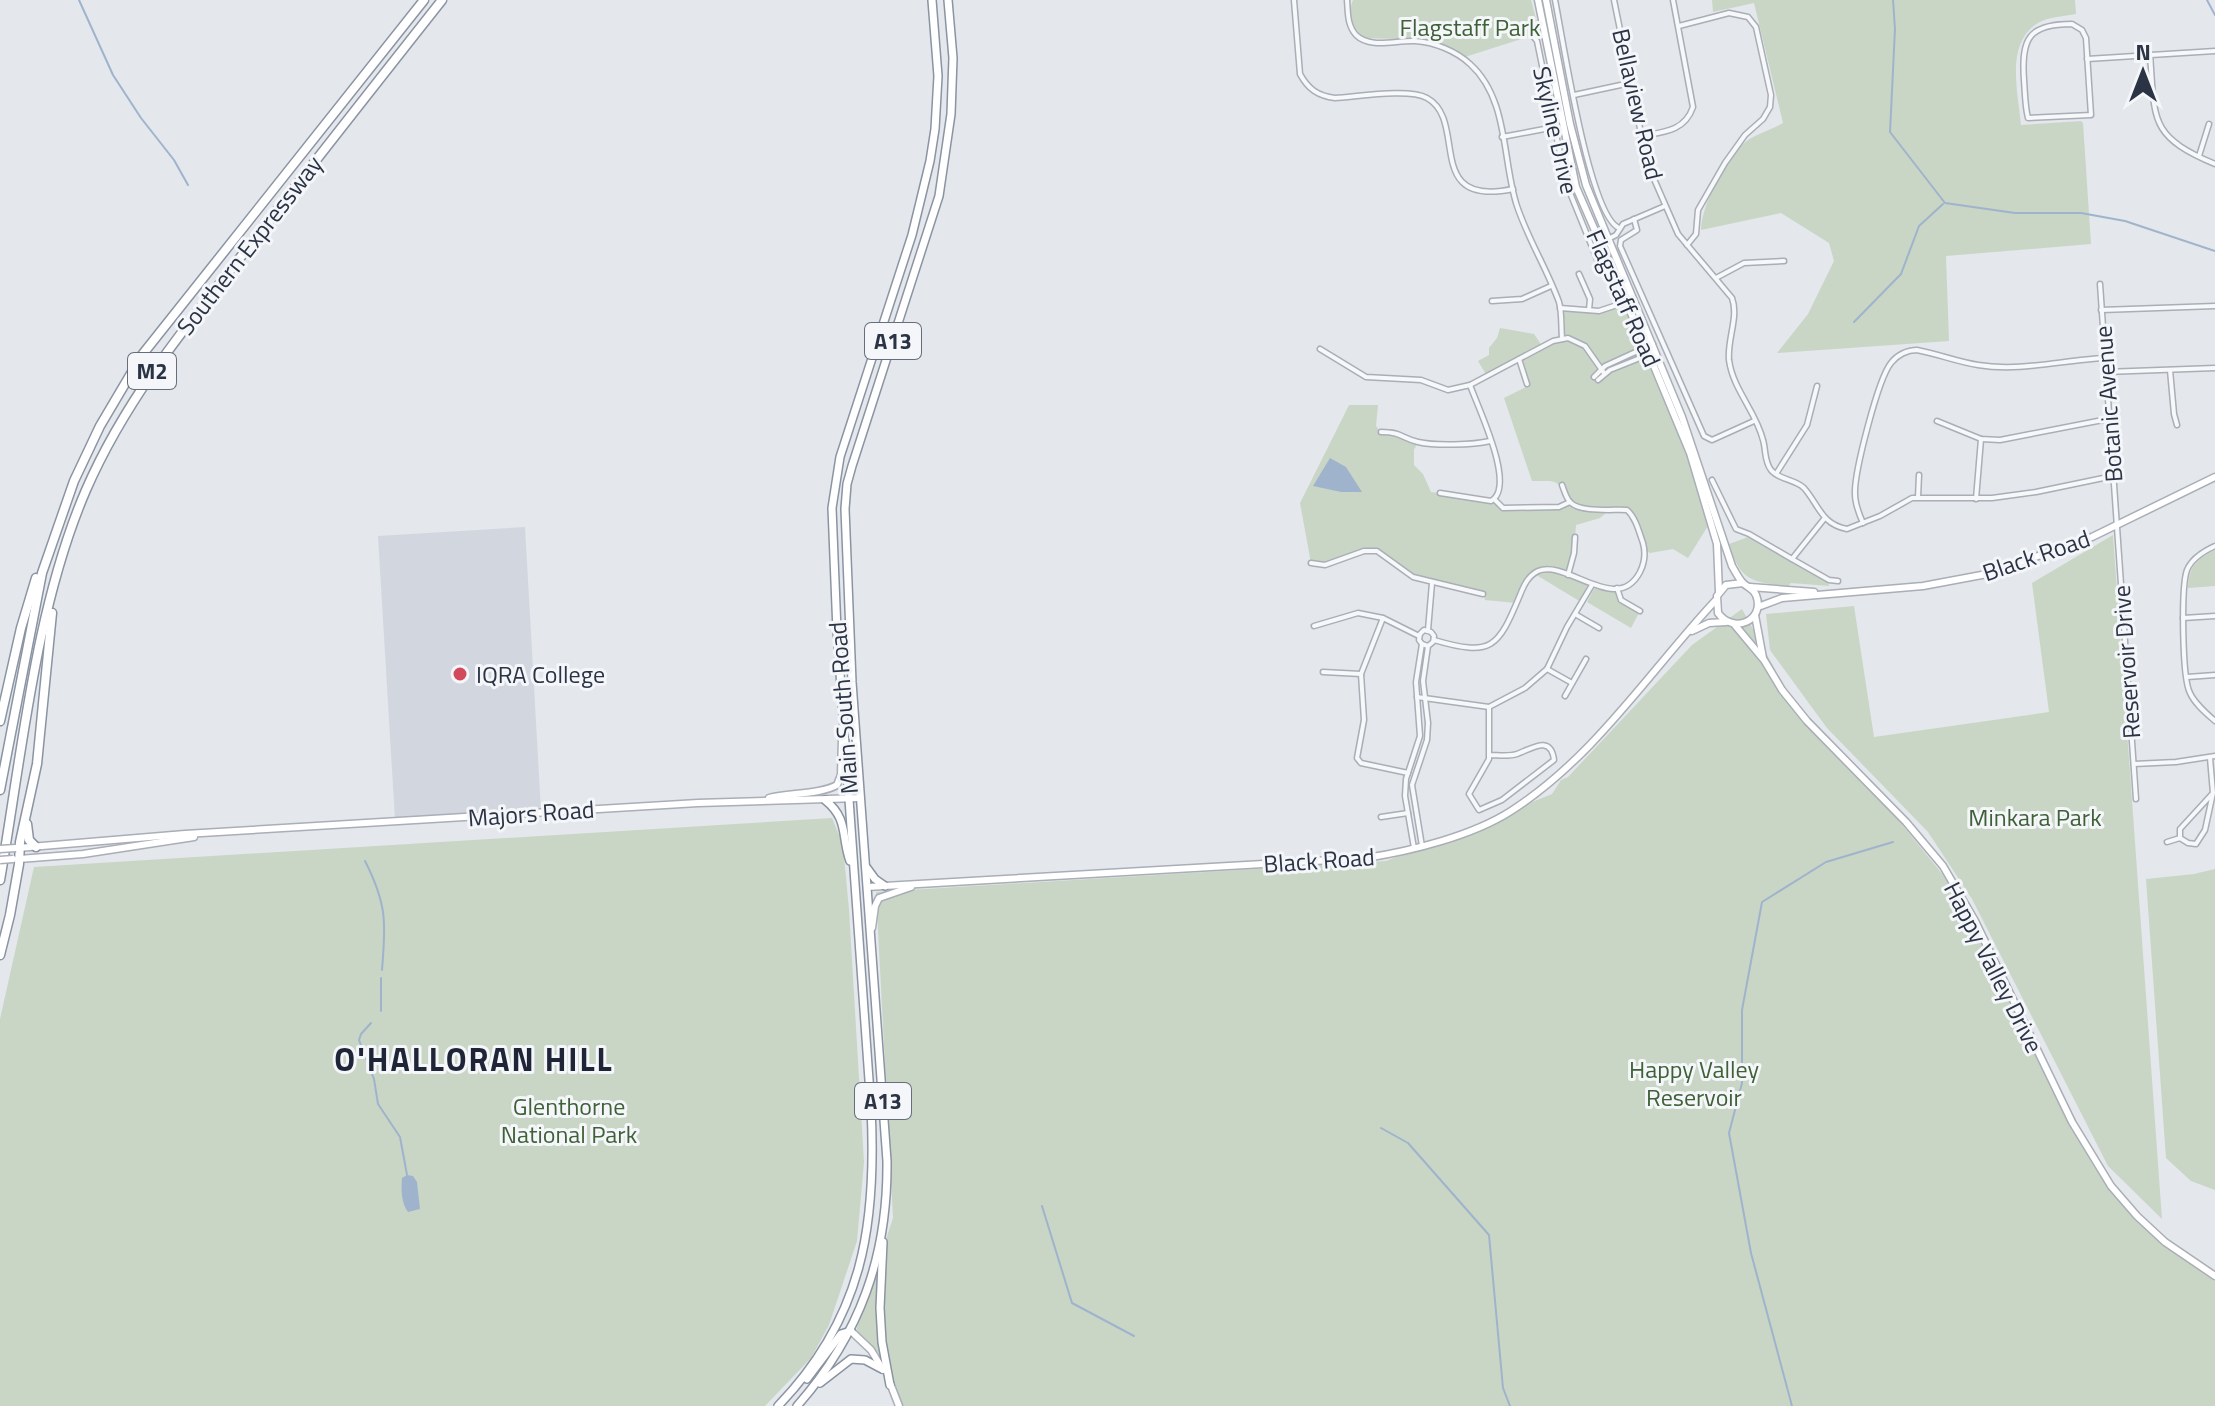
<svg xmlns="http://www.w3.org/2000/svg" width="2215" height="1406" viewBox="0 0 2215 1406" font-family="'Titillium Web',sans-serif">
<rect width="100%" height="100%" fill="#e4e7ec"/>
<path fill="#d2d6de" d="M525,527L541,811L395,820L378,536Z"/>
<g fill="#c9d6c5">
<path d="M1353,0H1531L1540,33L1465,57L1429,40L1364,38C1353,29 1347,14 1353,0Z"/>
<path d="M1712,0H2075L2076,14C2065,16 2048,17 2038,23C2005,43 2018,92 2021,125L2081,121L2083,123L2091,244L1946,256L1949,341L1777,353L1808,314L1834,261L1829,243L1781,213L1701,230C1702,204 1724,163 1743,144C1752,135 1771,130 1783,123L1754,3L1713,12Z"/>
<path d="M1627,303L1675,416L1711,521L1688,558L1673,549L1650,553L1645,550L1633,515L1627,510L1608,511L1600,518L1576,525L1574,553L1568,575L1588,583L1581,602L1538,576L1537,573L1529,577L1516,603L1485,600L1484,596C1464,590 1430,586 1412,577C1400,571 1390,555 1377,551C1362,546 1332,565 1311,563L1300,503L1349,405H1378L1376,426L1381,432H1394L1418,442L1414,450V465L1423,474L1431,492L1495,500L1503,508L1559,507L1569,502C1559,478 1556,481 1532,481L1504,398L1528,386L1519,358L1487,376L1478,361L1489,355V348L1497,338L1500,328L1534,334L1542,346L1562,338L1560,308L1599,311Z"/>
<path d="M2113,535L2162,1219L2108,1166L1972,899L1928,832L1827,728L1770,650L1766,614L1854,606L1874,737L2049,712L2032,583Z"/>
<path d="M1748,537L1828,581L1829,586L1791,583L1788,586C1751,582 1740,581 1729,544Z"/>
<path d="M2215,550V586L2188,588C2188,568 2197,558 2215,550Z"/>
<path d="M1594,589L1617,590L1618,595L1640,611L1631,628L1587,602Z"/>
<path d="M1742,609L1800,715L1886,805L1961,897L2108,1183L2170,1250L2215,1277V1406H903L879,1354L856,1331L893,1218L876,892L1386,861L1552,794L1561,780L1568,777L1692,645Z"/>
<path d="M832,818L843,845L849,910L864,1162L857,1241L829,1325L811,1358L765,1406H0V1019L34,867Z"/>
<path d="M2215,869V1190L2191,1181L2166,1158L2146,879L2194,874Z"/>
</g>
<g fill="#9fb4cc">
<path d="M1330,458L1346,467L1362,492H1341L1313,486Z"/>
<path d="M407,1175L413,1176L417,1182L420,1209L408,1212C401,1203 401,1189 402,1178Z"/>
</g>
<g fill="none" stroke-linecap="round" stroke-linejoin="round">
<g stroke="#9fb4cc" stroke-width="2">
<path d="M79,0L113,75L141,118L174,160L188,185"/>
<path d="M1893,0L1895,29L1890,132L1945,203L2015,213H2081L2125,221L2215,251"/>
<path d="M2207,0L2215,15"/>
<path d="M1854,322L1901,274L1919,226L1943,204"/>
<path d="M365,861C387,904 386,923 382,970"/>
<path d="M381,1011V978"/>
<path d="M371,1023L361,1034L359,1040L374,1079L378,1104L400,1137L407,1175"/>
<path d="M1381,1128L1408,1143L1489,1235L1503,1388L1510,1406"/>
<path d="M1042,1206L1072,1303L1134,1336"/>
<path d="M1792,1406L1751,1253L1729,1133L1742,1083V1010L1762,902L1826,862L1893,842"/>
</g>
<g stroke="#a9aeb7" stroke-width="7">
<g id="minor">
<path d="M1294,0L1300,74C1308,89 1318,96 1335,98C1356,97 1409,88 1427,98C1469,121 1422,208 1513,189"/>
<path d="M1347,0C1348,12 1347,25 1356,35C1370,49 1396,40 1415,41C1434,42 1456,51 1470,64C1509,99 1502,161 1517,206C1528,239 1547,269 1559,302C1562,312 1561,326 1562,338"/>
<path d="M1555,0C1563,39 1589,215 1619,228"/>
<path d="M1614,0L1647,163L1678,234L1732,298C1739,317 1727,339 1729,360C1733,390 1756,411 1763,440C1766,450 1764,461 1771,470C1779,480 1795,479 1804,488C1819,505 1821,524 1847,529L1880,516L1912,498H1992L2036,492L2113,476"/>
<path d="M2072,24L2082,30L2086,38L2091,115L2028,118C2025,106 2025,93 2024,80C2021,38 2029,24 2072,24Z"/>
<path d="M1679,26L1729,13L1748,17L1756,27L1771,95L1770,107L1763,119L1745,135L1725,163L1698,210L1696,234L1687,245"/>
<path d="M1532,35L1537,41L1566,183L1601,269"/>
<path d="M2150,54C2155,121 2149,136 2215,164"/>
<path d="M2087,59L2215,51"/>
<path d="M1574,95L1630,83"/>
<path d="M1641,136C1664,132 1685,131 1693,107L1673,0"/>
<path d="M1502,137L1555,127"/>
<path d="M2199,156L2209,124"/>
<path d="M1634,219L1637,230L1621,240L1620,246L1704,436L1712,440L1754,421"/>
<path d="M1600,243L1616,235L1623,224L1665,206"/>
<path d="M1579,274L1590,299L1589,310"/>
<path d="M1716,278L1744,263L1784,261"/>
<path d="M2100,284L2136,799"/>
<path d="M1492,301L1522,299L1551,286"/>
<path d="M1560,308L1599,311L1614,306"/>
<path d="M2101,310L2215,306"/>
<path d="M1320,349L1366,377L1421,380L1448,390L1470,385L1553,341L1568,338L1585,346L1604,373"/>
<path d="M1519,359L1527,384"/>
<path d="M2170,370L2174,414L2177,425"/>
<path d="M2105,372L2215,368"/>
<path d="M1594,377L1605,366L1653,344"/>
<path d="M1598,380L1610,370L1650,354"/>
<path d="M1937,421L1981,439L2000,440L2108,419"/>
<path d="M1381,432C1402,432 1401,438 1418,442C1435,446 1473,445 1490,441"/>
<path d="M1776,474L1807,425L1817,386"/>
<path d="M1712,480L1736,529L1749,534L1792,559L1824,519"/>
<path d="M1440,493L1491,501C1517,487 1478,408 1470,385"/>
<path d="M1918,497L1919,475"/>
<path d="M1976,499L1981,439"/>
<path d="M1495,500L1503,508L1559,507L1570,502"/>
<path d="M1863,523C1859,514 1855,504 1855,494C1854,473 1878,379 1891,363C1897,355 1907,350 1917,350C1938,354 1958,362 1978,365C2020,372 2063,360 2104,358"/>
<path d="M2215,546C2204,551 2192,558 2187,570C2181,587 2182,678 2190,693C2195,704 2206,713 2215,721"/>
<path d="M1792,559L1829,580L1838,581"/>
<path d="M1311,563L1325,565L1364,551H1377L1413,577L1483,594"/>
<path d="M1568,575L1574,553L1575,537"/>
<path d="M1617,588L1621,600L1640,611"/>
<path d="M1575,614L1599,628"/>
<path d="M1383,618L1361,674L1364,720L1357,758L1361,763L1408,773"/>
<path d="M2183,618L2215,616"/>
<path d="M1314,626L1358,613L1383,618L1419,636"/>
<path d="M1428,630L1432,583"/>
<path d="M1434,640C1492,657 1498,648 1520,595C1524,585 1528,576 1538,571C1567,559 1617,616 1640,572C1645,562 1646,554 1643,543C1639,532 1636,518 1627,510C1614,509 1580,513 1570,502C1566,498 1564,490 1562,485"/>
<path d="M1547,669L1572,683"/>
<path d="M1323,672L1361,674"/>
<path d="M2187,677L2215,675"/>
<path d="M1565,696L1586,659"/>
<path d="M1417,697L1489,707L1525,688L1547,669L1567,627L1592,585"/>
<path d="M1489,707V759L1469,794L1479,810L1502,800L1554,760C1551,734 1531,749 1517,754C1508,757 1498,755 1489,755"/>
<path d="M2210,758L2213,793L2205,830L2196,844L2188,843L2180,838V829L2213,793"/>
<path d="M2134,764L2176,762L2215,756"/>
<path d="M1381,817L1408,813"/>
<path d="M2167,842L2180,838"/>
<path d="M1422,846L1412,785L1427,740L1428,723L1423,681L1428,646L1433,642L1434,636L1431,632L1424,630L1420,634L1419,640L1422,644L1428,646"/>
<path d="M1414,848L1405,796L1406,779L1420,736L1416,682L1422,644"/>
</g>
</g>
<g stroke="#a9aeb7" stroke-width="9">
<g id="secondary">
<path d="M1538,0L1576,187L1651,359L1690,453L1717,544L1719,592"/>
<path d="M1546,0L1570,124L1586,185L1682,417L1732,566C1735,571 1739,579 1743,583C1748,588 1753,588 1756,595C1766,620 1734,635 1718,613L1717,596L1726,585L1743,583"/>
<path d="M1750,587L1814,592"/>
<path d="M1758,607L1782,598L1923,586L1987,574L2092,537L2215,477"/>
<path d="M1755,615L1763,658"/>
<path d="M1734,624L1764,660L1782,690L1807,721L1906,822L1943,866L1975,921L2072,1122L2111,1186L2137,1216L2165,1242L2215,1276"/>
<path d="M1692,631L1709,623L1726,622"/>
<path d="M769,798C789,793 821,794 837,785L841,775L842,739"/>
<path d="M18,848L185,834L698,803L860,798"/>
<path d="M19,859L83,854L194,837"/>
<path d="M867,887L1366,858C1411,851 1472,836 1511,811C1595,757 1649,672 1715,601"/>
<path d="M872,928L875,906L879,898L911,887"/>
<path d="M851,1331L871,1350L883,1370"/>
<path d="M890,1383L899,1406"/>
</g>
</g>
<g stroke="#8b94a3" stroke-width="10">
<g id="trunk">
<path d="M825,800C849,819 841,837 850,861"/>
<path d="M867,868L875,879L885,886"/>
<path d="M883,1242L880,1308L882,1342L890,1385"/>
<path d="M807,1379L841,1334L851,1331"/>
<path d="M820,1383L851,1359L865,1360L882,1369"/>
<path d="M778,1406C863,1318 877,1225 871,1108L837,631L832,508L840,457L912,235L930,161L935,129L938,76L932,0"/>
<path d="M797,1406C860,1335 888,1256 887,1161L852,682L845,509L847,484L852,466L939,196L951,114L953,58L948,0"/>
</g>
</g>
<g stroke="#8b94a3" stroke-width="11">
<g id="motorway">
<path d="M0,721L21,628L36,578"/>
<path d="M0,790L42,573L74,481L100,426L142,355L424,0"/>
<path d="M27,824L29,840L36,847"/>
<path d="M0,880C22,754 35,608 86,490C126,398 189,322 251,244C314,162 378,81 442,0"/>
<path d="M0,955L10,915L19,864L20,842L37,764L52,613"/>
</g>
</g>
<use href="#minor" stroke="#f7f8fa" stroke-width="4"/>
<use href="#secondary" stroke="#fff" stroke-width="6"/>
<use href="#trunk" stroke="#fff" stroke-width="7"/>
<use href="#motorway" stroke="#fff" stroke-width="8"/>
<g stroke="#a9aeb7" stroke-width="9" stroke-linecap="butt">
<g id="secondary-bridge">
<path d="M0,849L16,848"/>
<path d="M0,860L13,859"/>
</g>
</g>
<use href="#secondary-bridge" stroke="#fff" stroke-width="6"/>
</g>
<circle fill="#d1495b" stroke="#f4f6f9" stroke-width="3" cx="460" cy="674" r="8"/>
<g text-anchor="middle" dominant-baseline="central" stroke-width="6" stroke-linejoin="round" paint-order="stroke">
<g fill="#f4f6f9" stroke="#676e7b" stroke-width="2">
<rect x="865" y="323" width="56" height="36" rx="6"/>
<rect x="128" y="353" width="48" height="36" rx="6"/>
<rect x="855" y="1083" width="56" height="36" rx="6"/>
</g>
<g font-size="22" font-weight="bold" fill="#2b3445">
<text x="893" y="341">A13</text>
<text x="152" y="371">M2</text>
<text x="883" y="1101">A13</text>
</g>
<g font-size="24" fill="#3f6138" stroke="#f4f6f9">
<text x="1470" y="27">Flagstaff Park</text>
<text x="2035" y="817">Minkara Park</text>
<text x="1694" y="1069">Happy Valley<tspan x="1694" dy="28">Reservoir</tspan></text>
<text x="569" y="1106">Glenthorne<tspan x="569" dy="28">National Park</tspan></text>
</g>
<g font-size="24" fill="#2b3445" stroke="#f4f6f9">
<text transform="translate(1638 104) rotate(77)">Bellaview Road</text>
<text transform="translate(1556 130) rotate(77)">Skyline Drive</text>
<text transform="translate(249 245) rotate(-52)">Southern Expressway</text>
<text transform="translate(1624 298) rotate(66)">Flagstaff Road</text>
<text transform="translate(2108 404) rotate(-94)">Botanic Avenue</text>
<text transform="translate(2036 555) rotate(-19)">Black Road</text>
<text transform="translate(2126 662) rotate(-94)">Reservoir Drive</text>
<text transform="translate(843 708) rotate(-94)">Main South Road</text>
<text transform="translate(531 813) rotate(-4)">Majors Road</text>
<text transform="translate(1319 860) rotate(-4)">Black Road</text>
<text transform="translate(1994 967) rotate(63)">Happy Valley Drive</text>
</g>
<g font-size="24" fill="#2b3445" stroke="#f4f6f9" text-anchor="start">
<text x="476" y="674">IQRA College</text>
</g>
<g font-size="32" font-weight="bold" letter-spacing="2" fill="#1d2536" stroke="#f4f6f9">
<text x="474" y="1059">O'HALLORAN HILL</text>
</g>
</g>
<g transform="translate(2143 72)" stroke="#f4f6f9" stroke-width="6" paint-order="stroke">
<path d="M0-6L14 30L0 20L-14 30Z" fill="#2b3445"/>
<text y="-12" font-size="22" font-weight="bold" text-anchor="middle" fill="#2b3445">N</text>
</g>
</svg>
